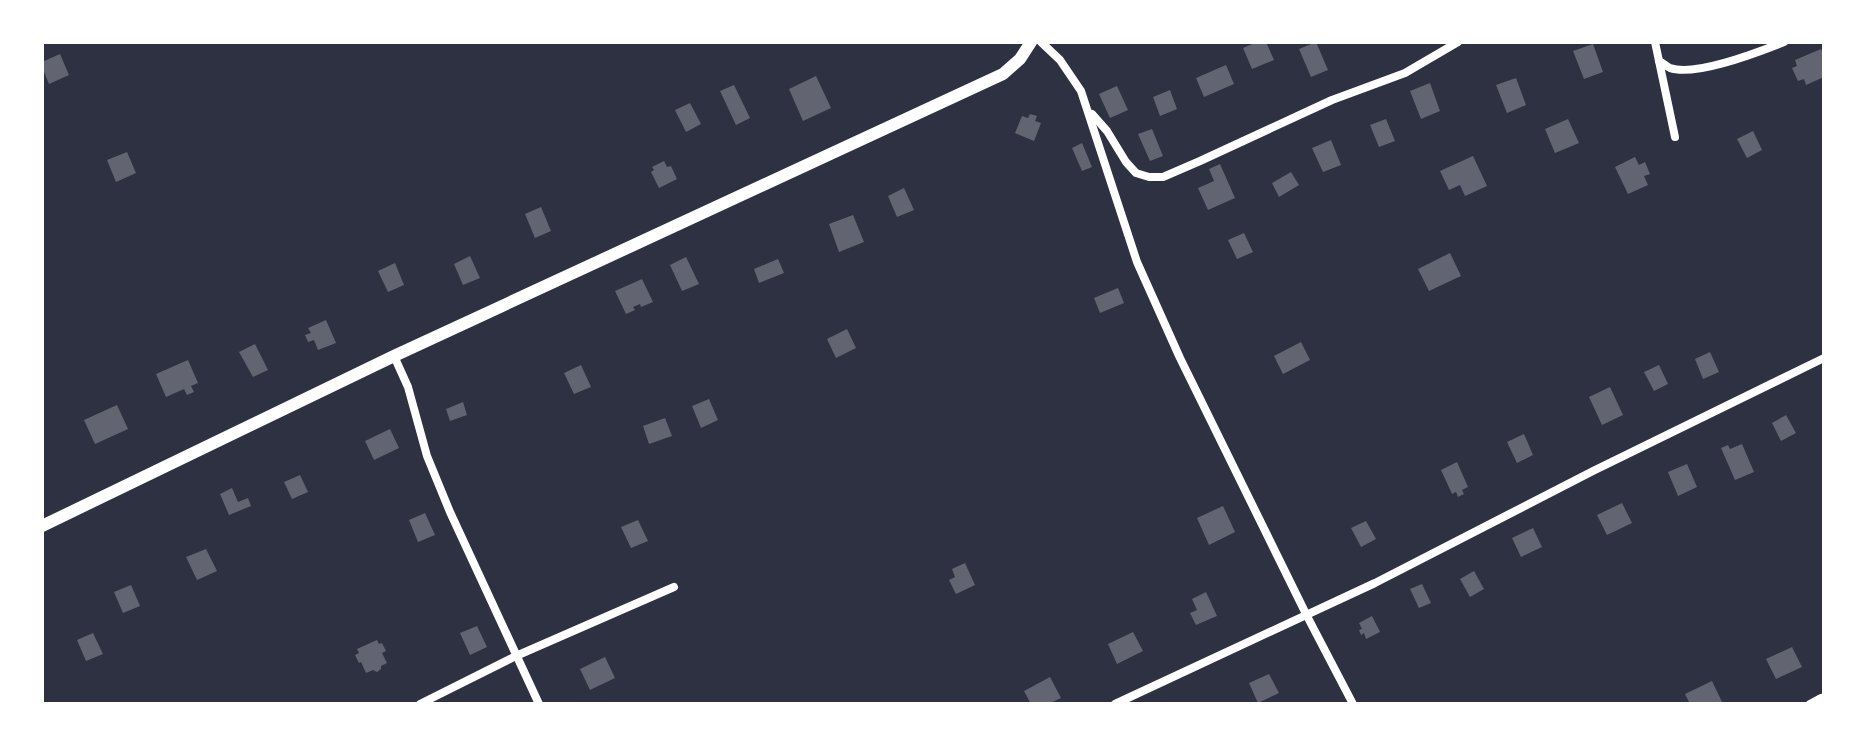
<svg xmlns="http://www.w3.org/2000/svg" width="1866" height="746" viewBox="0 0 1866 746" font-family="Raleway,sans-serif">
<rect width="100%" height="100%" fill="#2d3142"/>
<g fill="#626471">
<path d="M1257,42H1266L1274,60L1252,69L1243,48Z"/>
<path d="M1316,42L1328,70L1311,77L1299,49Z"/>
<path d="M1593,44L1603,72L1584,79L1573,51Z"/>
<path d="M1821,49L1824,56V77L1806,85L1804,79L1798,81L1792,68L1797,66L1795,60Z"/>
<path d="M60,54L69,75L49,84L42,67V62Z"/>
<path d="M1226,65L1234,84L1204,97L1196,78Z"/>
<path d="M816,76L831,108L803,121L789,89Z"/>
<path d="M1516,78L1526,105L1507,113L1496,85Z"/>
<path d="M1430,83L1440,111L1421,119L1410,91Z"/>
<path d="M734,85L750,118L736,125L720,91Z"/>
<path d="M1117,86L1128,110L1110,118L1099,94Z"/>
<path d="M1170,90L1177,109L1160,116L1153,97Z"/>
<path d="M690,103L701,124L686,132L675,110Z"/>
<path d="M1030,114L1037,116L1035,121L1041,123L1034,141L1015,133L1022,116L1028,118Z"/>
<path d="M1386,119L1395,141L1379,147L1370,125Z"/>
<path d="M1568,119L1579,143L1555,153L1545,129Z"/>
<path d="M1152,129L1163,156L1150,161L1138,134Z"/>
<path d="M1753,131L1762,150L1747,158L1737,139Z"/>
<path d="M1331,140L1341,165L1323,172L1312,148Z"/>
<path d="M1082,143L1092,167L1082,171L1072,148Z"/>
<path d="M127,152L136,173L116,182L107,160Z"/>
<path d="M1473,156L1487,186L1465,196L1460,185L1449,190L1440,171Z"/>
<path d="M1635,157L1639,165L1645,162L1650,174L1644,176L1648,185L1628,194L1615,167Z"/>
<path d="M664,161L667,167L671,166L677,179L659,188L651,172L654,170L652,167Z"/>
<path d="M1220,164L1235,198L1208,210L1198,188L1214,181L1209,169Z"/>
<path d="M1291,172L1299,185L1279,197L1272,183Z"/>
<path d="M904,188L914,210L897,217L888,196Z"/>
<path d="M541,207L551,231L535,238L525,214Z"/>
<path d="M853,215L864,242L839,252L829,224Z"/>
<path d="M1244,233L1253,252L1237,259L1228,240Z"/>
<path d="M1450,253L1461,276L1429,291L1418,269Z"/>
<path d="M470,256L480,278L463,285L454,264Z"/>
<path d="M686,257L699,284L682,291L670,265Z"/>
<path d="M778,259L784,273L759,283L754,269Z"/>
<path d="M395,263L404,285L388,292L378,271Z"/>
<path d="M642,279L653,302L641,307L640,304L633,307L635,310L626,314L615,291Z"/>
<path d="M1118,288L1124,303L1100,313L1094,298Z"/>
<path d="M326,320L336,343L318,350L314,340L308,342L305,335L311,333L308,328Z"/>
<path d="M847,329L856,348L836,358L827,339Z"/>
<path d="M1301,342L1310,360L1283,374L1274,356Z"/>
<path d="M255,344L268,370L253,377L239,352Z"/>
<path d="M1710,352L1719,372L1703,379L1695,359Z"/>
<path d="M188,360L198,383L191,386L194,392L187,395L184,389L166,397L156,374Z"/>
<path d="M581,365L591,387L574,394L564,373Z"/>
<path d="M1659,365L1668,384L1654,391L1644,372Z"/>
<path d="M1610,387L1623,415L1602,425L1589,397Z"/>
<path d="M709,399L718,420L701,428L692,406Z"/>
<path d="M463,402L467,415L450,421L446,409Z"/>
<path d="M117,405L128,429L95,444L84,420Z"/>
<path d="M1786,415L1796,433L1781,441L1772,423Z"/>
<path d="M665,418L672,436L649,444L643,426Z"/>
<path d="M390,429L399,448L374,460L365,441Z"/>
<path d="M1524,434L1533,455L1517,463L1507,442Z"/>
<path d="M1742,444L1754,472L1735,480L1721,448L1728,445L1730,449Z"/>
<path d="M1457,462L1468,487L1462,490L1464,494L1458,497L1456,492L1452,494L1441,470Z"/>
<path d="M1687,464L1697,487L1678,496L1668,472Z"/>
<path d="M300,475L308,492L292,499L284,482Z"/>
<path d="M232,488L238,502L248,498L251,506L229,515L220,494Z"/>
<path d="M1622,503L1632,523L1607,535L1597,515Z"/>
<path d="M1223,506L1235,532L1209,545L1197,518Z"/>
<path d="M425,513L435,535L418,542L409,520Z"/>
<path d="M638,520L648,541L631,548L621,527Z"/>
<path d="M1366,521L1376,539L1361,547L1351,528Z"/>
<path d="M1533,528L1542,547L1521,557L1512,538Z"/>
<path d="M206,549L217,571L197,580L186,557Z"/>
<path d="M965,563L975,585L956,594L949,580L955,577L952,569Z"/>
<path d="M1474,571L1484,589L1470,597L1460,579Z"/>
<path d="M1422,584L1431,603L1419,608L1410,589Z"/>
<path d="M131,585L140,606L123,613L114,592Z"/>
<path d="M1206,592L1217,616L1196,625L1190,613L1197,610L1192,599Z"/>
<path d="M1372,616L1380,632L1366,639L1364,633L1361,635L1359,630L1362,629L1359,623Z"/>
<path d="M477,626L487,647L470,655L460,633Z"/>
<path d="M1133,632L1143,651L1117,664L1108,644Z"/>
<path d="M93,633L103,654L86,661L77,640Z"/>
<path d="M377,640L379,644L382,643L386,651L382,653L387,663L381,666V669L377,672L373,670L366,673L361,662L359,663L355,655L359,653L357,649Z"/>
<path d="M1792,647L1802,667L1776,679L1766,659Z"/>
<path d="M605,657L615,678L590,690L580,669Z"/>
<path d="M1269,674L1279,693L1258,703L1249,683Z"/>
<path d="M1050,677L1061,698L1048,704H1031L1024,691Z"/>
<path d="M1712,681L1723,704H1699L1698,703L1690,704L1685,694Z"/>
</g>
<g fill="none" stroke-linecap="round" stroke-linejoin="round">
<g stroke="#fff" stroke-width="8">
<path d="M1041,42L1060,60L1081,91L1137,262L1180,358L1307,616L1353,704"/>
<path d="M1655,42L1675,137"/>
<path d="M1659,61C1663,63 1666,66 1670,68C1695,77 1759,52 1784,42"/>
<path d="M1092,114L1107,131L1126,162L1136,173L1149,177H1163L1200,161L1332,100L1405,73L1458,42"/>
<path d="M394,356L408,387L427,456L450,512L539,704"/>
<path d="M420,704L516,656L674,587"/>
<path d="M1115,704L1375,583L1593,471L1824,358"/>
<path d="M1810,704L1821,698"/>
</g>
<path stroke="#fff" stroke-width="12" d="M42,526L394,356L1003,74L1020,59L1031,42"/>
</g>
<rect width="1866" height="746" fill="none" stroke="#ffffff" stroke-width="88"/>
</svg>
